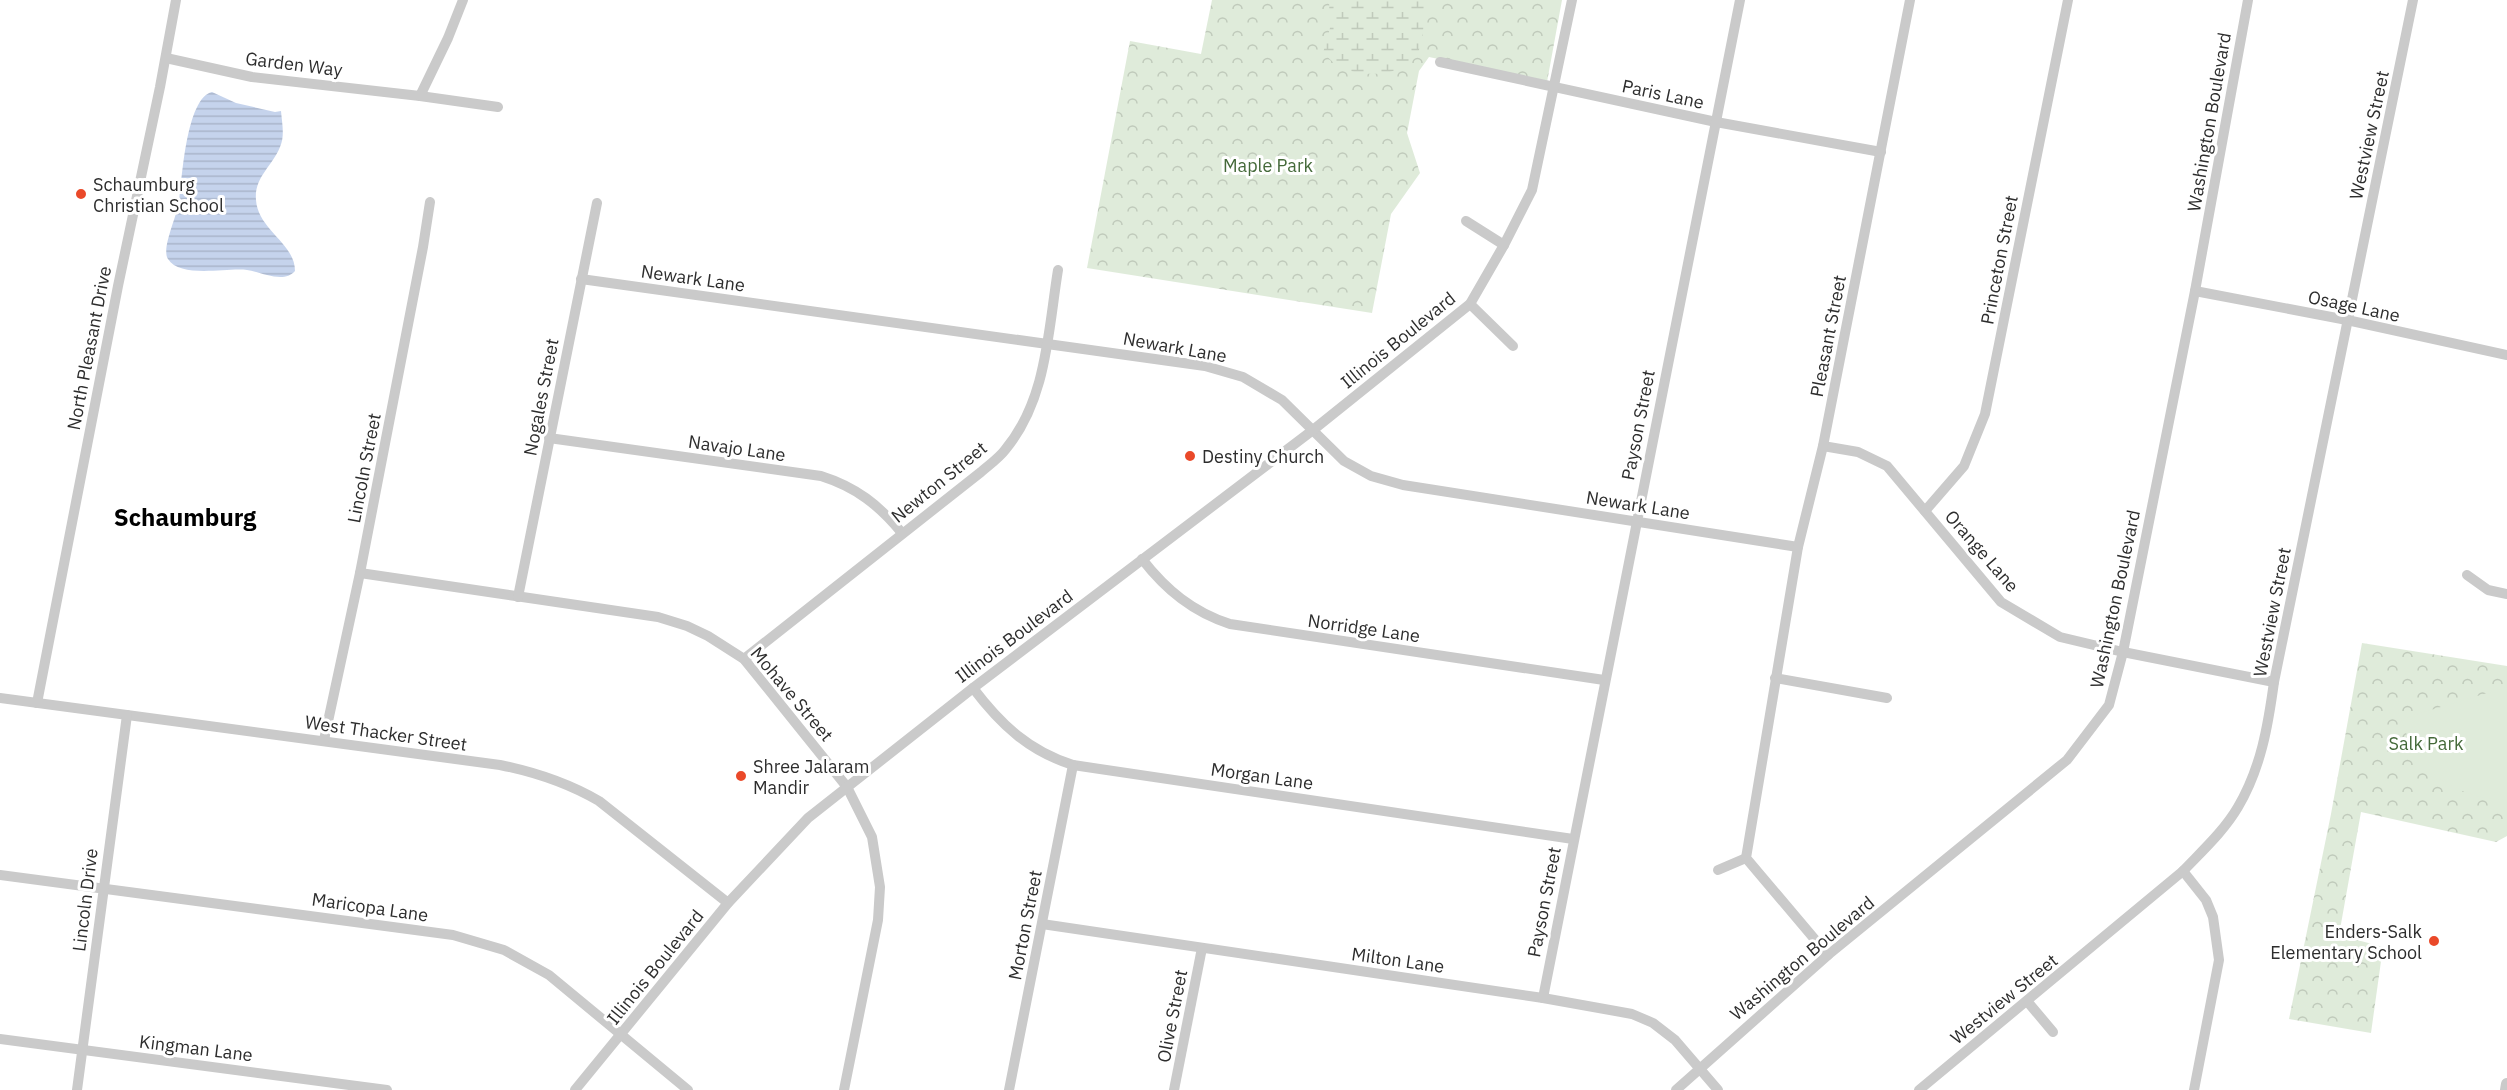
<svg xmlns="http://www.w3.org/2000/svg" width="2507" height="1090" viewBox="0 0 2507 1090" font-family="'IBM Plex Sans',sans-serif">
<defs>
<pattern id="forest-crowns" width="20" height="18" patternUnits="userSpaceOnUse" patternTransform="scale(1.5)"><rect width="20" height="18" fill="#dfebda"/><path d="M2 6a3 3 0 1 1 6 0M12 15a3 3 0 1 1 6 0" fill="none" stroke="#c0cabb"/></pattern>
<pattern id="wetland-marsh" width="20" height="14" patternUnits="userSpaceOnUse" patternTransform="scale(1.5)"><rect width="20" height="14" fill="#dfebda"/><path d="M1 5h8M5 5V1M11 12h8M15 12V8" fill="none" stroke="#c0cabb"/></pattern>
<pattern id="water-rules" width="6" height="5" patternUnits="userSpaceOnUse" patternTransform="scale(1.5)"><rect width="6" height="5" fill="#c5d3ec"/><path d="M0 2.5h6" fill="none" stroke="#aab5cb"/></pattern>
</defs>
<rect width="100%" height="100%" fill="#fff"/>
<g fill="url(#forest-crowns)">
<path d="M1212,0H1562L1547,82L1429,57L1419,71L1407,133L1420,173L1391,214L1372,313L1087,268L1130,41L1201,54Z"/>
<path d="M2362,643L2507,666V836L2496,842L2361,812L2339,935L2383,947L2371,1033L2289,1019L2331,814Z"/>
</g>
<path fill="url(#wetland-marsh)" d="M1329,0H1427C1424,16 1424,35 1419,50C1409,76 1367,78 1345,69C1336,66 1330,59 1323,53L1330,28Z"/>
<path fill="#dfebda" d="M2507,687V800C2472,800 2430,782 2413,749C2408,740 2405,729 2401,719Z"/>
<path fill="url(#water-rules)" d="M212,92L236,103L275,112L281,111C282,123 285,136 280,147C272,167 254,177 256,200C258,230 295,243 295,271C284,284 261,272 247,270C229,267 180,279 168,259C161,249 177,216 179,202C182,180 186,98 212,92Z"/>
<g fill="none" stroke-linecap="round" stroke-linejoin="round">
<g stroke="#cacaca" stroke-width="10">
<path d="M166,58L252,77L420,96L498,107"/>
<path d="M1440,62L1716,122L1881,152"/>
<path d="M420,96L448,38L463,0"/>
<path d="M1466,221L1504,245"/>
<path d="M581,279L1205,366L1243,377L1282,400L1344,461L1371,476L1403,485L1798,547"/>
<path d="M2195,291L2347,320L2507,355"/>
<path d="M1470,304L1513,346"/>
<path d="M549,438L821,476C856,487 879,505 902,533"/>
<path d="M1823,446L1858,452L1887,466L2001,602L2060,637L2123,652L2274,682"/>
<path d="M1925,511L1964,466L1985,414L2068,0"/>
<path d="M1142,559C1166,590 1193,612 1230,624L1604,680"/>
<path d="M360,573L658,617L687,626L708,636L744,659L847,787L872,837L880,887L878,920L844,1090"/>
<path d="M2467,575L2488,590L2507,594"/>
<path d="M518,597L597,203"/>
<path d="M744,659L981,472C989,465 999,458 1005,450C1047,400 1048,331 1058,270"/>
<path d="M1775,678L1887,698"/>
<path d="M973,688C1001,725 1029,751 1073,765L1573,839"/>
<path d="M0,698L500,765C535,772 568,783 599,801L728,903"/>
<path d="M37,703L118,286L160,87L176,0"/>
<path d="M324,740L360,573L423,247L430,202"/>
<path d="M1718,870L1746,858"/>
<path d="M2183,871L2206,900L2213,917L2219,960L2194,1090"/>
<path d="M0,875L453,935L504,950L549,975L688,1090"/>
<path d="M1042,924L1543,998L1632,1014L1653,1023L1675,1040L1718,1090"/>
<path d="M1828,955L1746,858L1798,547L1823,446L1910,0"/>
<path d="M1543,998L1740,0"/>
<path d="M2027,1001L2053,1032"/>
<path d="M0,1039L387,1090"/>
<path d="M77,1090L127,715"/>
<path d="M575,1090L728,903L808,818L973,688L1313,430L1470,304L1504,245L1532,190L1572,0"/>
<path d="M1009,1090L1073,765"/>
<path d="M1174,1090L1202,948"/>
<path d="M1676,1090L1828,955L2067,760L2109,705L2123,652L2195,291L2248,0"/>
<path d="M1919,1090L2183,871C2202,851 2224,831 2238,807C2261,768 2268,726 2274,682L2413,0"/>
</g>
<path stroke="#cacaca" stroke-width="12" d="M2506,1090L2507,1084"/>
</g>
<g fill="#ea4929" stroke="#fff" stroke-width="2">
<circle cx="81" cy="194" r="6"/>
<circle cx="1190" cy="456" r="6"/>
<circle cx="741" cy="776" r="6"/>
<circle cx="2434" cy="941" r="6"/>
</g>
<g text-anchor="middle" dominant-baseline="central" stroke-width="6" stroke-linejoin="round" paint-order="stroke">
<g font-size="18" fill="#2d2d2d" stroke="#fff">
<text transform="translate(294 64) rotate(7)">Garden Way</text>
<text transform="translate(1663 94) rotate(12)">Paris Lane</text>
<text transform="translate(2209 122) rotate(-80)">Washington Boulevard</text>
<text transform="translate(2369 135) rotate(-78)">Westview Street</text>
<text transform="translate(1999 260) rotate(-79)">Princeton Street</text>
<text transform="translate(693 278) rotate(8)">Newark Lane</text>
<text transform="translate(2354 306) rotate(12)">Osage Lane</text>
<text transform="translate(1828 336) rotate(-79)">Pleasant Street</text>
<text transform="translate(1398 340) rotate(-39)">Illinois Boulevard</text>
<text transform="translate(1175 347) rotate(10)">Newark Lane</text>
<text transform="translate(89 348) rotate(-79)">North Pleasant Drive</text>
<text transform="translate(541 397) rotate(-79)">Nogales Street</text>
<text transform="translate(1638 425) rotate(-79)">Payson Street</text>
<text transform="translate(737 448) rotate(8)">Navajo Lane</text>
<text transform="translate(364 468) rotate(-79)">Lincoln Street</text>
<text transform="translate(939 482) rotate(-39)">Newton Street</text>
<text transform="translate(1638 505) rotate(9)">Newark Lane</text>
<text transform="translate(1982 551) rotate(49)">Orange Lane</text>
<text transform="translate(2115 599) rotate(-78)">Washington Boulevard</text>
<text transform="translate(2272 612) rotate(-79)">Westview Street</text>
<text transform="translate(1364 628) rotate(8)">Norridge Lane</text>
<text transform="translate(1014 636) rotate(-37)">Illinois Boulevard</text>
<text transform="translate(792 694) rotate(50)">Mohave Street</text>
<text transform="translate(386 733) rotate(8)">West Thacker Street</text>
<text transform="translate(1262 776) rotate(8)">Morgan Lane</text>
<text transform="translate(85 900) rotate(-83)">Lincoln Drive</text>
<text transform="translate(1544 902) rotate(-79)">Payson Street</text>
<text transform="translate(370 907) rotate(8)">Maricopa Lane</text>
<text transform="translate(1025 925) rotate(-79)">Morton Street</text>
<text transform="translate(1802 958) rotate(-40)">Washington Boulevard</text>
<text transform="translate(1398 960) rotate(8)">Milton Lane</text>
<text transform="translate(655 967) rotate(-51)">Illinois Boulevard</text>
<text transform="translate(2004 999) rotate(-39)">Westview Street</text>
<text transform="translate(1172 1016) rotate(-79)">Olive Street</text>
<text transform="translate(196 1048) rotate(7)">Kingman Lane</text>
</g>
<g font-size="18" fill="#446939" stroke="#fff">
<text x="1268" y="165">Maple Park</text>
<text x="2426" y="743">Salk Park</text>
</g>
<g font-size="18" fill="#2d2d2d" stroke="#fff" text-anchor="start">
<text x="93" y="184">Schaumburg<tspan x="93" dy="21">Christian School</tspan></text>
<text x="1202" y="456">Destiny Church</text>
<text x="753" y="766">Shree Jalaram<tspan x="753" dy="21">Mandir</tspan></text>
<text x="2422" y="931" text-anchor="end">Enders-Salk<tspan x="2422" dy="21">Elementary School</tspan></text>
</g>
<g font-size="24" font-weight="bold" fill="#000" stroke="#fff">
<text x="185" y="517">Schaumburg</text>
</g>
</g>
</svg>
